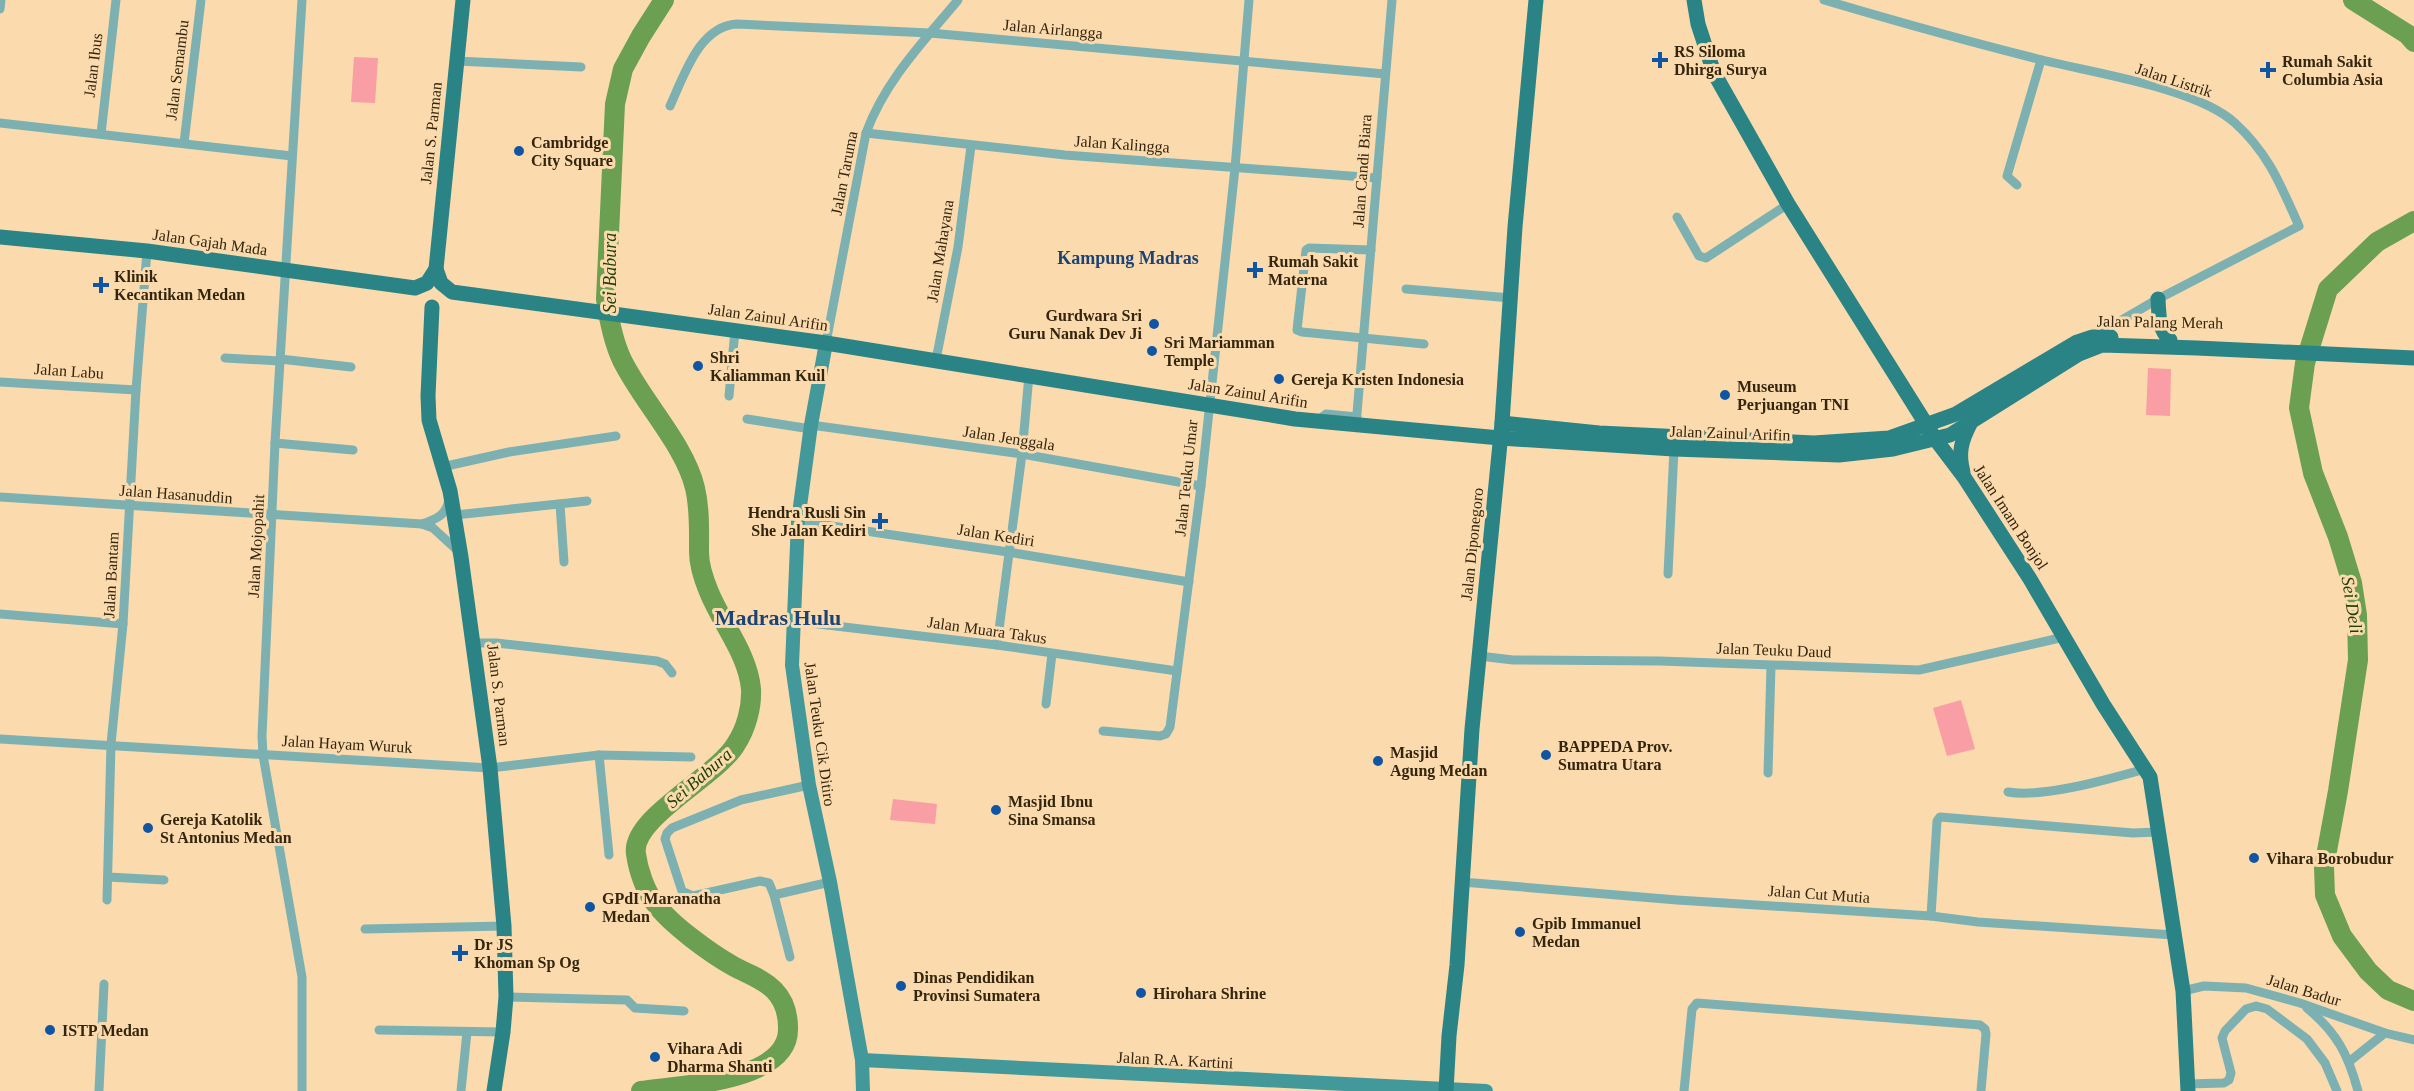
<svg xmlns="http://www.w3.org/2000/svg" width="2414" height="1091" viewBox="0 0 2414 1091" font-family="Georgia,serif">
<rect width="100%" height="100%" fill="#fbdbae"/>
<g fill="#f99ea4">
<path d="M354,57L378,58L375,103L351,102Z"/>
<path d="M2148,368L2171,369L2170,416L2146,415Z"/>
<path d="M1961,700L1975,749L1947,756L1933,708Z"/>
<path d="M893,799L937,804L935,824L890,820Z"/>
</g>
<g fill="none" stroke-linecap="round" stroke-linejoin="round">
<g stroke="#6b9f51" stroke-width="20">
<path d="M2353,0L2407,34L2414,42"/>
<path d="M2414,221L2377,242L2328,289L2305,363L2299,408L2313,473L2338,537L2352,583L2357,615L2358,660L2338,791L2324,867L2325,895L2342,936L2368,971L2388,990L2414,1001"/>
<path d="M641,1091C680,1085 790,1082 788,1028C788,1014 784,1000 774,990C762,978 747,974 733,966C710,953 670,924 655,903C645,891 638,869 636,854C630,818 718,776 736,744C746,729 752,707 751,689C748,654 722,624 709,592C704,580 699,565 699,552C699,531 700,509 695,488C685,445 642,401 622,360C613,341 609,320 606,299L615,104L623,69L641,36L664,0"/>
</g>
<g stroke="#7db1b1" stroke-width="9">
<path d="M1824,0C1895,21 1966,41 2038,59C2092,73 2195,87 2235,123C2269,154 2281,186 2299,226L2158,299L2096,335"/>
<path d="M0,9L1,0"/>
<path d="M456,61L581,67"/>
<path d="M670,106C684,76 699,26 737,24L930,33L1385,74"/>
<path d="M0,123L292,156"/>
<path d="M866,133L1065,155L1377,178"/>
<path d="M101,134L116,0"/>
<path d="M184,143L201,0"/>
<path d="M2017,185L2007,176L2041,60"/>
<path d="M1677,217L1699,256L1706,258L1788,204"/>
<path d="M1371,250L1309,248L1306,250L1297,330L1302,332L1424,344"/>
<path d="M1406,289L1511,298"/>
<path d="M826,343L866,133C885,81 923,42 958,0"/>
<path d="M225,358L280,361"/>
<path d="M280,359L351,367"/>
<path d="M936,360L958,247L971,146"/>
<path d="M0,382L136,390"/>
<path d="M729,396L735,330"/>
<path d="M747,419L811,429"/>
<path d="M1317,421L1326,414L1357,417"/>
<path d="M811,425L1022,454L1201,486"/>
<path d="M1356,425L1392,0"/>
<path d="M275,443L353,450"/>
<path d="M442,467L509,452L616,436"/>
<path d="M0,497L422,524C437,519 446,515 449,500"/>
<path d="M560,504L564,562"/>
<path d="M455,515L587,501"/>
<path d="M798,521L1008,552L1189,582"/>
<path d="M422,524L433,528L458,551"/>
<path d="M1668,574L1674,449"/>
<path d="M0,614L123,624"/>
<path d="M793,621L997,645L1177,671"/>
<path d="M474,643H496L657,661L665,664L672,673"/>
<path d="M997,645L1022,454L1029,375"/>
<path d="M1479,656L1513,660L1660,661L1919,670L2064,637"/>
<path d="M1046,704L1052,654"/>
<path d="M1103,731L1160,736L1166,734L1170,727L1201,486L1235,168L1249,0"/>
<path d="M0,739L490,768L599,755L691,757"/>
<path d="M599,755L609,855"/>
<path d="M1768,773L1771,666"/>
<path d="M809,785L741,800L672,828L667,833L665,839L682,891L693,896L760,881L769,883L774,895L830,882"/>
<path d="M2008,792C2044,798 2109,779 2145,769"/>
<path d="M108,877L164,880"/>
<path d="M1462,882L1677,900L1931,916L1978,922L2174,935"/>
<path d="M774,895L790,957"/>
<path d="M107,900L111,744L123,624L136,390L147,251"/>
<path d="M1931,916L1937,821L1940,817L2133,833L2158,832"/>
<path d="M365,929L504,926"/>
<path d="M2183,991L2204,986L2246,988L2300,1003L2385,1033L2414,1040"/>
<path d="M506,997L627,1000L635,1008L684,1011"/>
<path d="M2307,1008C2337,1033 2348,1054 2358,1091"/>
<path d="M379,1030L503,1032"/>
<path d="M2350,1061L2385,1033"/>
<path d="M2187,1084L2224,1083L2229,1080L2231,1073L2222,1038L2225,1031L2246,1009L2256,1006L2267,1009L2307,1039L2325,1063L2337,1091"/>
<path d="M99,1091L104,984"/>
<path d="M302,1091V977L263,755L262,736L275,443L302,0"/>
<path d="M461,1091L467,1032"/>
<path d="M1684,1091L1692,1009L1697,1003L1980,1025L1985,1029L1986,1034L1981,1091"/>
</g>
<g stroke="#43999a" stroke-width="14">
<path d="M826,343L811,425L798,521L792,665L809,785L830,882L862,1060L863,1091"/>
<path d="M862,1060L1486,1091"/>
</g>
<g stroke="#2a8485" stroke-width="15">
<path d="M1694,0L1698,24L1714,73L1788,204L1936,440L1964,477L2030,579L2103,704L2150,777L2183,991L2188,1091"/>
<path d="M0,237L147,251L415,288L427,283L436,269L463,0"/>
<path d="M436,269L441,283L452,292L826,343L1295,419L1500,438L1674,449L1839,455L1893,449L1950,435L2079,354L2102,345L2197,348L2414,358"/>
<path d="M2158,299C2159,314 2158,329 2170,340"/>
<path d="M432,307L428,396L429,420L450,491L461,557L490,768L504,926L506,997L503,1032L494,1091"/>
<path d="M1502,423L1599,433L1814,443L1889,438L1956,414L2077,342L2092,337H2111"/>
<path d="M1963,472C1958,454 1961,441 1970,424"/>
<path d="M1446,1091L1449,1036L1457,965L1472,729L1502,423L1515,227L1536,0"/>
</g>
</g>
<g fill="#0f55a4" stroke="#fbdbae" stroke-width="2">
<path d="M1657 51h6v6h6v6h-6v6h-6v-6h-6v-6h6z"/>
<path d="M2265 61h6v6h6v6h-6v6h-6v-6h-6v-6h6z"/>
<circle cx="519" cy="151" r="6"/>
<path d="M1252 261h6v6h6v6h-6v6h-6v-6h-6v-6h6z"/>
<path d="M98 276h6v6h6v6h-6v6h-6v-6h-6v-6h6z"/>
<circle cx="1154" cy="324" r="6"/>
<circle cx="1152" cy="351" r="6"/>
<circle cx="698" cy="366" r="6"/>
<circle cx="1279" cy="379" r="6"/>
<circle cx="1725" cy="395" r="6"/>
<path d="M877 512h6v6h6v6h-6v6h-6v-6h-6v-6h6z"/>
<circle cx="1546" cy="755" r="6"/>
<circle cx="1378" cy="761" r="6"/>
<circle cx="996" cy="810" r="6"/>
<circle cx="148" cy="828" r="6"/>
<circle cx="2254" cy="858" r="6"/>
<circle cx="590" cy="907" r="6"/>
<circle cx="1520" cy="932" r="6"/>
<path d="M457 944h6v6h6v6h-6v6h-6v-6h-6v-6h6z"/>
<circle cx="901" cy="986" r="6"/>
<circle cx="1141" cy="993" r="6"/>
<circle cx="50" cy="1030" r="6"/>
<circle cx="655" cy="1057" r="6"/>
</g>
<g text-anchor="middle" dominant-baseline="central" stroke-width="6" stroke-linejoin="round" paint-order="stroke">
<g font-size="16" fill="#34250e" stroke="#fbdbae">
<text transform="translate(1053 29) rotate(5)">Jalan Airlangga</text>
<text transform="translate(93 65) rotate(-83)">Jalan Ibus</text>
<text transform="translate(177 70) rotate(-83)">Jalan Semambu</text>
<text transform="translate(2174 80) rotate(18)">Jalan Listrik</text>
<text transform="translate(431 133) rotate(-84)">Jalan S. Parman</text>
<text transform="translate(1122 144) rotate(4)">Jalan Kalingga</text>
<text transform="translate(1362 171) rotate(-86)">Jalan Candi Biara</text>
<text transform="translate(844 173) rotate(-79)">Jalan Taruma</text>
<text transform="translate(210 242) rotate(8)">Jalan Gajah Mada</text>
<text transform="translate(940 251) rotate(-81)">Jalan Mahayana</text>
<text transform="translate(768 317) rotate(8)">Jalan Zainul Arifin</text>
<text transform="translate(2160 322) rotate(1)">Jalan Palang Merah</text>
<text transform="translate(69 371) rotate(4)">Jalan Labu</text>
<text transform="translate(1248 393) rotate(9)">Jalan Zainul Arifin</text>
<text transform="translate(1730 433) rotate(2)">Jalan Zainul Arifin</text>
<text transform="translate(1009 438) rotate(9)">Jalan Jenggala</text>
<text transform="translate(1186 478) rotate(-84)">Jalan Teuku Umar</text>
<text transform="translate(176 494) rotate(4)">Jalan Hasanuddin</text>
<text transform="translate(2011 517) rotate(57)">Jalan Imam Bonjol</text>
<text transform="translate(996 535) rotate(9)">Jalan Kediri</text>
<text transform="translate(1472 544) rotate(-84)">Jalan Diponegoro</text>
<text transform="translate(256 546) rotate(-87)">Jalan Mojopahit</text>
<text transform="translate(111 575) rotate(-87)">Jalan Bantam</text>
<text transform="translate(987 630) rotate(8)">Jalan Muara Takus</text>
<text transform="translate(1774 650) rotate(2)">Jalan Teuku Daud</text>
<text transform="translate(499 695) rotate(83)">Jalan S. Parman</text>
<text transform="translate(820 734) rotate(82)">Jalan Teuku Cik Ditiro</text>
<text transform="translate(347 744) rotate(3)">Jalan Hayam Wuruk</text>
<text transform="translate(1819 894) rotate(4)">Jalan Cut Mutia</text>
<text transform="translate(2304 990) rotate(17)">Jalan Badur</text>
<text transform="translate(1175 1060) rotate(3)">Jalan R.A. Kartini</text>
</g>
<g font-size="16" font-weight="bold" fill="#34250e" stroke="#fbdbae" text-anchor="start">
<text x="1674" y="51">RS Siloma<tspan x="1674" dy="18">Dhirga Surya</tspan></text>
<text x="2282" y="61">Rumah Sakit<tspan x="2282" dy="18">Columbia Asia</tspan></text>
<text x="531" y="142">Cambridge<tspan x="531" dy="18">City Square</tspan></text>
<text x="1268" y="261">Rumah Sakit<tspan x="1268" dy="18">Materna</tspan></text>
<text x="114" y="276">Klinik<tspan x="114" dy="18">Kecantikan Medan</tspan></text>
<text x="1142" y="315" text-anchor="end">Gurdwara Sri<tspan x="1142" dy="18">Guru Nanak Dev Ji</tspan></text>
<text x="1164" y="342">Sri Mariamman<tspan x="1164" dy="18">Temple</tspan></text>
<text x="710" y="357">Shri<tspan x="710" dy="18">Kaliamman Kuil</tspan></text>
<text x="1291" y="379">Gereja Kristen Indonesia</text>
<text x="1737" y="386">Museum<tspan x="1737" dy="18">Perjuangan TNI</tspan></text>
<text x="866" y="512" text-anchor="end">Hendra Rusli Sin<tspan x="866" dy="18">She Jalan Kediri</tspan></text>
<text x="1558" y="746">BAPPEDA Prov.<tspan x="1558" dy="18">Sumatra Utara</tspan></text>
<text x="1390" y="752">Masjid<tspan x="1390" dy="18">Agung Medan</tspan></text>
<text x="1008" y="801">Masjid Ibnu<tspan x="1008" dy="18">Sina Smansa</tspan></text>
<text x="160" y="819">Gereja Katolik<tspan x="160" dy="18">St Antonius Medan</tspan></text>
<text x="2266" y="858">Vihara Borobudur</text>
<text x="602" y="898">GPdI Maranatha<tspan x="602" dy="18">Medan</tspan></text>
<text x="1532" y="923">Gpib Immanuel<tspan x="1532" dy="18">Medan</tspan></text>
<text x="474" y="944">Dr JS<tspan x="474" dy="18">Khoman Sp Og</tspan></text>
<text x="913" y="977">Dinas Pendidikan<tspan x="913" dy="18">Provinsi Sumatera</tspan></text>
<text x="1153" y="993">Hirohara Shrine</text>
<text x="62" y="1030">ISTP Medan</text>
<text x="667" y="1048">Vihara Adi<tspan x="667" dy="18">Dharma Shanti</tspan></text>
</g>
<g font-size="18" font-weight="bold" fill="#1a4377" stroke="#fbdbae">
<text x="1128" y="258">Kampung Madras</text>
</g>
<g font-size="18" font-style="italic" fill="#1d3e05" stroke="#fbdbae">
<text transform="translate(610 273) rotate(-90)">Sei Babura</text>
<text transform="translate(2352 605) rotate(81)">Sei Deli</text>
<text transform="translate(699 778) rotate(-41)">Sei Babura</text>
</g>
<g font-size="22" font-weight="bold" fill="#1a4377" stroke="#fbdbae">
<text x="778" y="617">Madras Hulu</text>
</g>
</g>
</svg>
